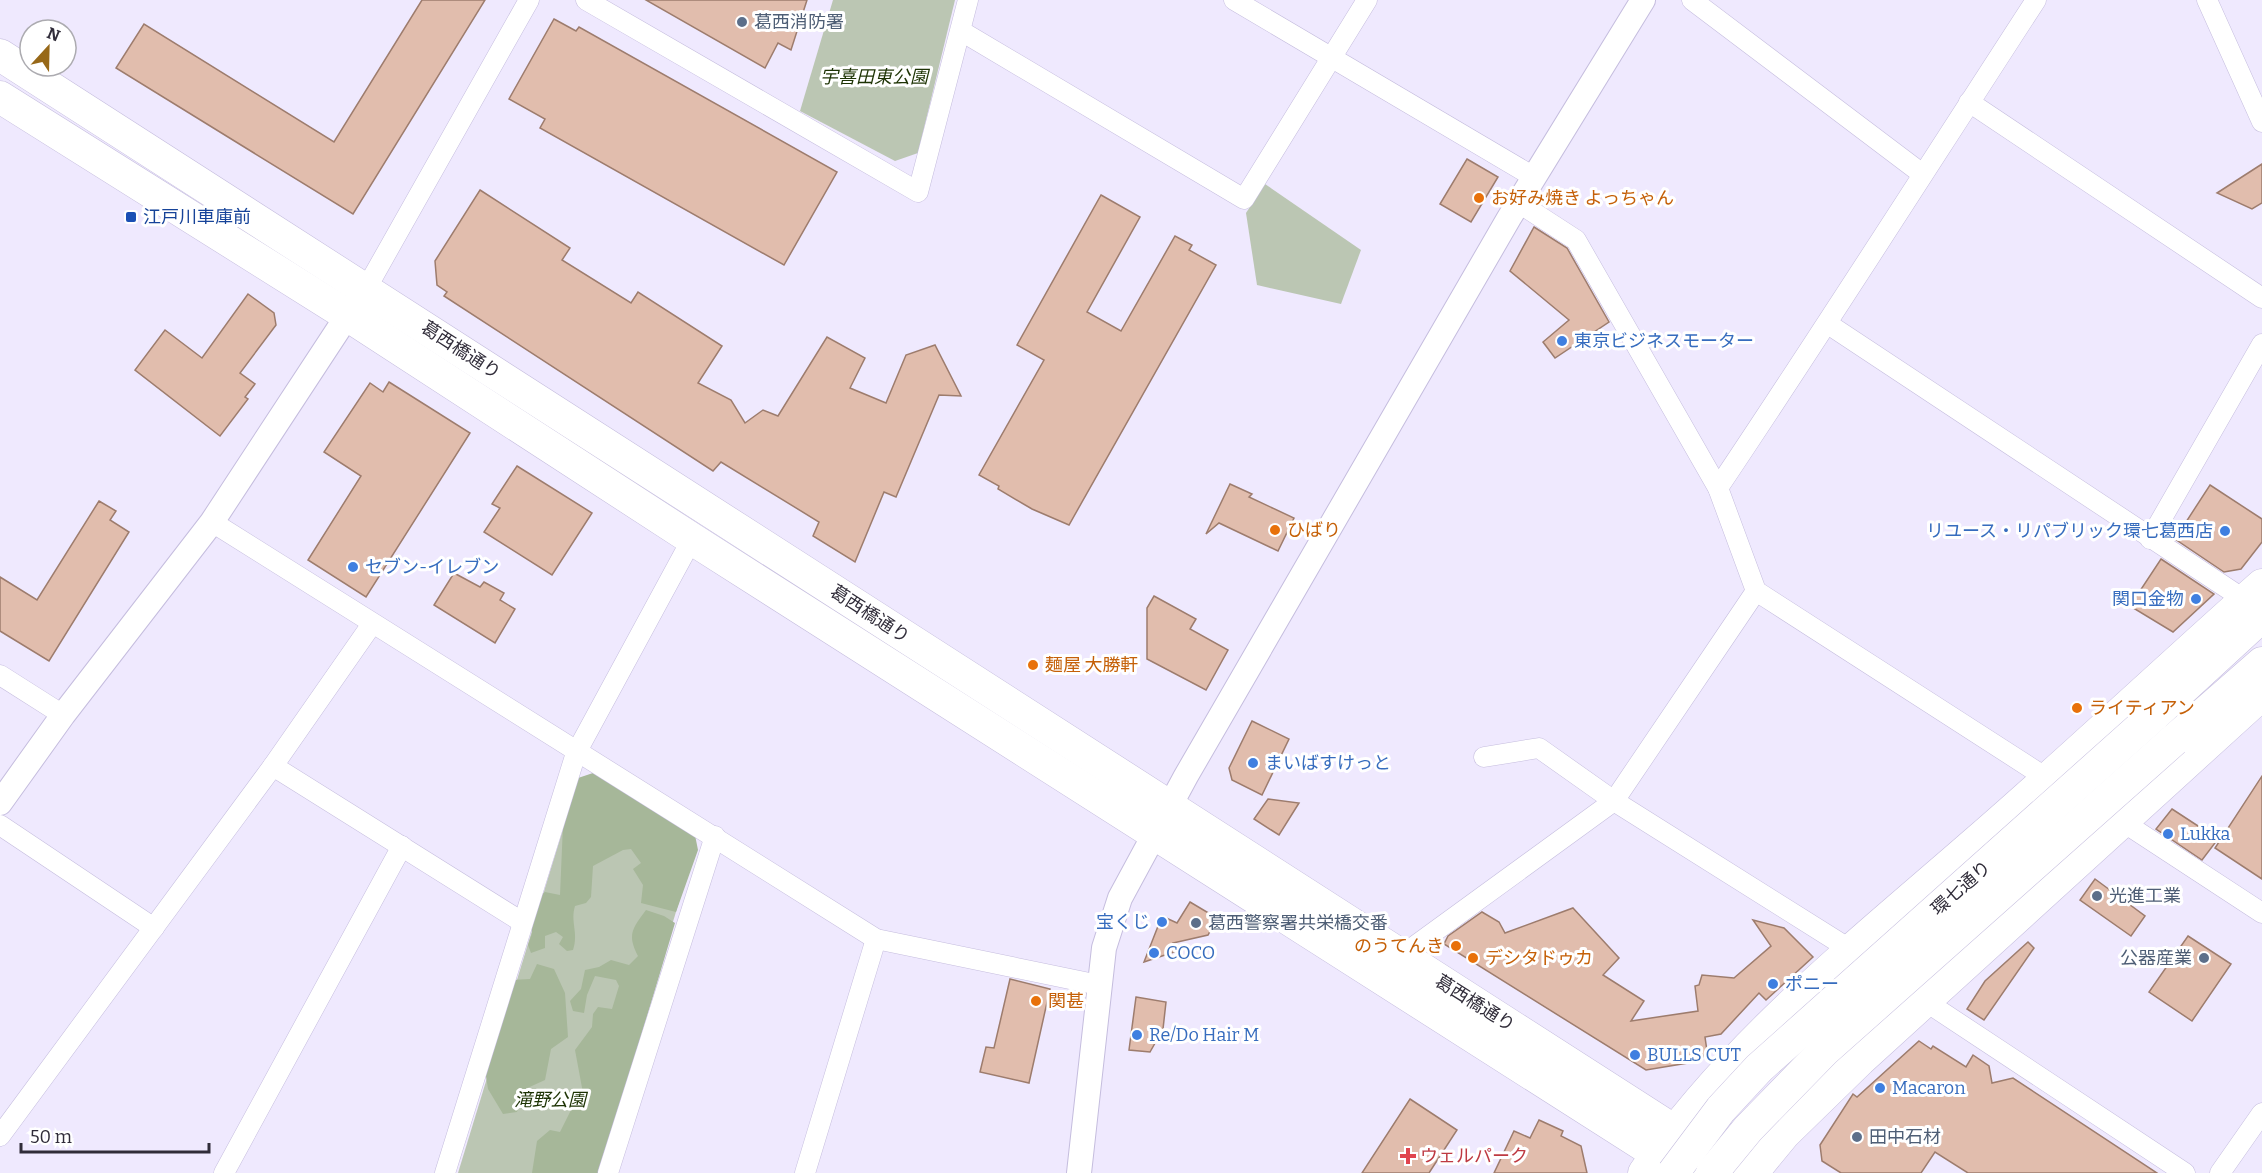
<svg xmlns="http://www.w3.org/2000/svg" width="2262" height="1173" viewBox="0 0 2262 1173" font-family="Bitter,'Noto Sans JP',serif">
<rect width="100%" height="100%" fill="#efe9fe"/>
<g fill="#bbc6b3">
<path d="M833,0H955L918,153L895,161L800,111Z"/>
<path d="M1265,184L1361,250L1341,304L1257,285L1246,213Z"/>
<path d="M578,780L695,849L597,1173H458Z"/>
</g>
<g fill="#a6b799">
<path d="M593,773L695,835L698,850L676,912L641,903L643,885L633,869L641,863L631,849L623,850L593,866L591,897L586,903L575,906C570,922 579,933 573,950L567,951L559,944L563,937L556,932L545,936V948L531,953L528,945L532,933L528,904L545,892L560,895L563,825L575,779Z"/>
<path d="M646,910L664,916L675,923L600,1173H532L537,1141L550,1130L560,1132L572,1108L583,1093L575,1050L592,1027L593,1014L598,1007L612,1009L619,986L616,980L595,976L587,995L584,1013L573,1011L570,1001L581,989L585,970L599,967L611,960L629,965L638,956C627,935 632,929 646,910Z"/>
<path d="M537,964L554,969L565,993L568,1037L551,1049L545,1080L523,1090L517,1112L503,1114L488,1089L485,1070L511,980L530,979Z"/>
</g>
<g fill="#e1bdad" stroke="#9d7c6d" stroke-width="1.5">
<path d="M422,0H485L353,214L116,68L144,24L334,142Z"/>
<path d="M646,0H807L791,50L778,43L765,68Z"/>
<path d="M554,19L576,31L579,27L837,172L784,265L540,128L545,119L509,99Z"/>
<path d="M1467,159L1498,177L1471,222L1440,204Z"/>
<path d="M2262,164V203L2252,209L2217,193Z"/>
<path d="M480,190L570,248L562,260L631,303L638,292L722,346L698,383L731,400L745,423L763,410L778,416L827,337L865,358L850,388L886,403L906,355L935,345L961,396L939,395L896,497L884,492L855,562L813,536L819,522L721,462L713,471L444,296L447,292L437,285L435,261Z"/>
<path d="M1101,195L1140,217L1087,312L1121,331L1175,236L1192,245L1189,250L1216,265L1069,525L1032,509L998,489L999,486L979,475L1044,360L1017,345Z"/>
<path d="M1534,227L1567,248L1609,322L1555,358L1543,342L1569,320L1510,271Z"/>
<path d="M248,294L274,313L276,325L240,373L255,384L245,397L248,399L220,436L135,370L165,330L202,358Z"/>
<path d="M389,382L470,433L366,597L308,560L361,476L324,452L370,383L383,392Z"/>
<path d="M517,466L592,513L552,575L484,532L500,508L492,504Z"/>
<path d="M1230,484L1252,494L1249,497L1294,518L1278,551L1219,523L1206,534Z"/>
<path d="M2210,485L2262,519V542L2241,569L2224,572L2175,539Z"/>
<path d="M99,501L116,511L110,520L129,532L49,661L0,631V577L37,600Z"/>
<path d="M2161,559L2214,594L2173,632L2130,606Z"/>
<path d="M454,573L480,587L484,582L504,593L500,600L515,609L495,643L434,605Z"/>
<path d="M1154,596L1196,619L1190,629L1228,650L1206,690L1147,659V608Z"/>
<path d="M1252,721L1289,739L1262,795L1232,780L1229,768Z"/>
<path d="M2262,776V879L2215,848Z"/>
<path d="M1268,799L1299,803L1279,835L1254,819Z"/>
<path d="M2172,809L2218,839L2202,860L2156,829Z"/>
<path d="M2095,879L2145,916L2131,936L2080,900Z"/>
<path d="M1190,902L1217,918L1208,935L1173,943L1177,951L1144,962L1162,916L1177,923Z"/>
<path d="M1573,908L1619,958L1603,975L1644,1001L1631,1021L1698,1011L1695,986L1699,985L1702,975L1734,978L1771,946L1753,920L1784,928L1813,957L1766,1000L1759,993L1721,1034L1705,1037L1707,1051L1700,1061L1646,1070L1444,944L1448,936L1482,912L1499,922L1505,933Z"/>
<path d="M2188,936L2231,964L2192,1021L2149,992Z"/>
<path d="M2028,942L2034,948L1984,1020L1967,1009L1985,981Z"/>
<path d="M1010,979L1050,989L1029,1083L980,1072L986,1047L994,1048Z"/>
<path d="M1136,997L1166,1002L1163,1029L1150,1052L1129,1050Z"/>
<path d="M1919,1041L1931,1049L1933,1046L1966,1067L1973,1055L1989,1066L1992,1083L2013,1078L2157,1173H1968L1935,1152L1921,1173H1841L1822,1161L1820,1145L1853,1094L1857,1097Z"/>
<path d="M1410,1099L1457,1130L1429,1173H1362Z"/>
<path d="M1539,1120L1563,1131L1561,1136L1581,1146L1587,1173H1494L1514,1131L1530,1138Z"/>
</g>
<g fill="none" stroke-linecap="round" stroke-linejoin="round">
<g stroke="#c5bdde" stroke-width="21">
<g id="minor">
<path d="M586,0L918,192L968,0"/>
<path d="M1234,0L1534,177"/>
<path d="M1692,0L1921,173"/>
<path d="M2207,0L2262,122"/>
<path d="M961,31L1244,199L1367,0"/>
<path d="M1969,102L2262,298"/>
<path d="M1519,203L1576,240L1718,488L1756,591L2048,779"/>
<path d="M366,289L529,0"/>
<path d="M1828,324L2245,600"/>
<path d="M1718,488C1826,327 1930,163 2036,0"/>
<path d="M212,522L876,939L1099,985"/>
<path d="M2150,539L2262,344"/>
<path d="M0,675L63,715"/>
<path d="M1484,757L1539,748L1614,801L1851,950"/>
<path d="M273,766L522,922"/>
<path d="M2123,822L2262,913"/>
<path d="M0,825L154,928"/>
<path d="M1401,956L1614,801L1756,591"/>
<path d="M1925,1001L2185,1173"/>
<path d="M0,1136L273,766L372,624"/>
<path d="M224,1173L402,846"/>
<path d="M445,1173L576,753L692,539"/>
<path d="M608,1173L715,836"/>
<path d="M805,1173L876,939"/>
<path d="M2220,1173L2262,1113"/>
</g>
</g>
<g stroke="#c5bdde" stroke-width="26">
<g id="tertiary">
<path d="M0,803L63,715L212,522L357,301"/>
<path d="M1079,1173L1104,948L1120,898L1186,776L1509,218L1643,0"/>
</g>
</g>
<g stroke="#c5bdde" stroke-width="33">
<g id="primary">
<path d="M0,55L1740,1173"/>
<path d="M0,97L347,315L692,539L1687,1173"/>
<path d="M2151,718L2262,616"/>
<path d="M2174,740L2262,663"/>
<path d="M1644,1173C1733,1043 1858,945 1976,842C2073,758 2166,670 2262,585"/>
<path d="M1752,1173L1784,1134L1860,1060L2262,694"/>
</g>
</g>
<use href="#minor" stroke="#fff" stroke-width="20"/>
<use href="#tertiary" stroke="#fff" stroke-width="24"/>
<use href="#primary" stroke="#fff" stroke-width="32"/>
<g stroke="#c5bdde" stroke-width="33" stroke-linecap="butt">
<g id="primary-bridge">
<path d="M1673,1173L1721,1109L1759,1068L2151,718"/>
<path d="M1712,1173L1748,1129L1824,1051L2174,740"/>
</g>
</g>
<use href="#primary-bridge" stroke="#fff" stroke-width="32"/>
</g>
<g fill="#5c6f8a" stroke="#fff" stroke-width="2">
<circle cx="742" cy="22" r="6"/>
<circle cx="2097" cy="896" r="6"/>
<circle cx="1196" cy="923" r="6"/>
<circle cx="2204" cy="958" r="6"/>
<circle cx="1857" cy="1137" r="6"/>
</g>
<g fill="#e8710a" stroke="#fff" stroke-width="2">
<circle cx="1479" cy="198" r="6"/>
<circle cx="1275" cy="530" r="6"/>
<circle cx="1033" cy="665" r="6"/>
<circle cx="2077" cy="708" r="6"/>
<circle cx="1456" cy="946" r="6"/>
<circle cx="1473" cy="958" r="6"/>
<circle cx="1036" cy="1001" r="6"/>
</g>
<rect fill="#1a4fb4" stroke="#fff" stroke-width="2" x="125" y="211" width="12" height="12" rx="3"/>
<g fill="#3f7fe0" stroke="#fff" stroke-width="2">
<circle cx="1562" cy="341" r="6"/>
<circle cx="2225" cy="531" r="6"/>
<circle cx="353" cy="567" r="6"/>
<circle cx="2196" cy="599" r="6"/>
<circle cx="1253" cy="763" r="6"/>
<circle cx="2168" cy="834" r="6"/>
<circle cx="1162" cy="922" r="6"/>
<circle cx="1154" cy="953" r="6"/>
<circle cx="1773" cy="984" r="6"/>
<circle cx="1137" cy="1035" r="6"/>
<circle cx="1635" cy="1055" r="6"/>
<circle cx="1880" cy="1088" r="6"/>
</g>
<path fill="#e0444e" stroke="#fff" stroke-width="2" d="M1405 1147h6v6h6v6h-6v6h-6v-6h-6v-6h6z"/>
<g text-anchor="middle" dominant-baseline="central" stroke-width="6" stroke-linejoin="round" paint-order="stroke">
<g font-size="18" fill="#4e5e75" stroke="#fff" text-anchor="start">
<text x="754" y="22">葛西消防署</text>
<text x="2109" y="896">光進工業</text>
<text x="1208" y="923">葛西警察署共栄橋交番</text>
<text x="2192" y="958" text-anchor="end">公器産業</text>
<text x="1869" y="1137">田中石材</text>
</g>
<g font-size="18" font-style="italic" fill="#1d3304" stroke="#fff">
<text x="874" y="77">宇喜田東公園</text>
<text x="550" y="1100">滝野公園</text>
</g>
<g font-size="18" fill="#c56008" stroke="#fff" text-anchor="start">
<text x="1491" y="198">お好み焼き よっちゃん</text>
<text x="1287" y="530">ひばり</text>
<text x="1045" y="665">麺屋 大勝軒</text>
<text x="2089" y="708">ライティアン</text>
<text x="1444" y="946" text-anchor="end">のうてんき</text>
<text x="1485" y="958">デシタドゥカ</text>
<text x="1048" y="1001">関甚</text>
</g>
<g font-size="18" fill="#164399" stroke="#fff" text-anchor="start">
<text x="143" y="217">江戸川車庫前</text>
</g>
<g font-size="18" fill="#366cbe" stroke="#fff" text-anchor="start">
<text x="1574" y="341">東京ビジネスモーター</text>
<text x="2213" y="531" text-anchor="end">リユース・リパブリック環七葛西店</text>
<text x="365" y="567">セブン-イレブン</text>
<text x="2184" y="599" text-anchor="end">関口金物</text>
<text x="1265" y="763">まいばすけっと</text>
<text x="2180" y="834">Lukka</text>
<text x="1150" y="922" text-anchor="end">宝くじ</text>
<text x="1166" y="953">COCO</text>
<text x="1785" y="984">ポニー</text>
<text x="1149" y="1035">Re/Do Hair M</text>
<text x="1647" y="1055">BULLS CUT</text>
<text x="1892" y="1088">Macaron</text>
</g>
<g font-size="18" fill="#302c39" stroke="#fff">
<text transform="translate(461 350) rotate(33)">葛西橋通り</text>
<text transform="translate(870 614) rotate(33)">葛西橋通り</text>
<text transform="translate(1961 888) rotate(-41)">環七通り</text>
<text transform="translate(1475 1003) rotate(32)">葛西橋通り</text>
</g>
<g font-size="18" fill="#be3a42" stroke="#fff" text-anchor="start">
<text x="1420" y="1156">ウェルパーク</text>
</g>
</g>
<g transform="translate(48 48) rotate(22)"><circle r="28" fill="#ffffff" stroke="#acabb0" stroke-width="1.5"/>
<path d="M0-4.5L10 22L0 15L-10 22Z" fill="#976818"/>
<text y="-9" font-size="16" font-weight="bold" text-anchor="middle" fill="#302c39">N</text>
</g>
<path d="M21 1143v9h188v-9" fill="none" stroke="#302c39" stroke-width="3"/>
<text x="30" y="1143" font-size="18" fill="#302c39" stroke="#ffffff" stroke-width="4.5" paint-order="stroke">50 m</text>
</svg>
